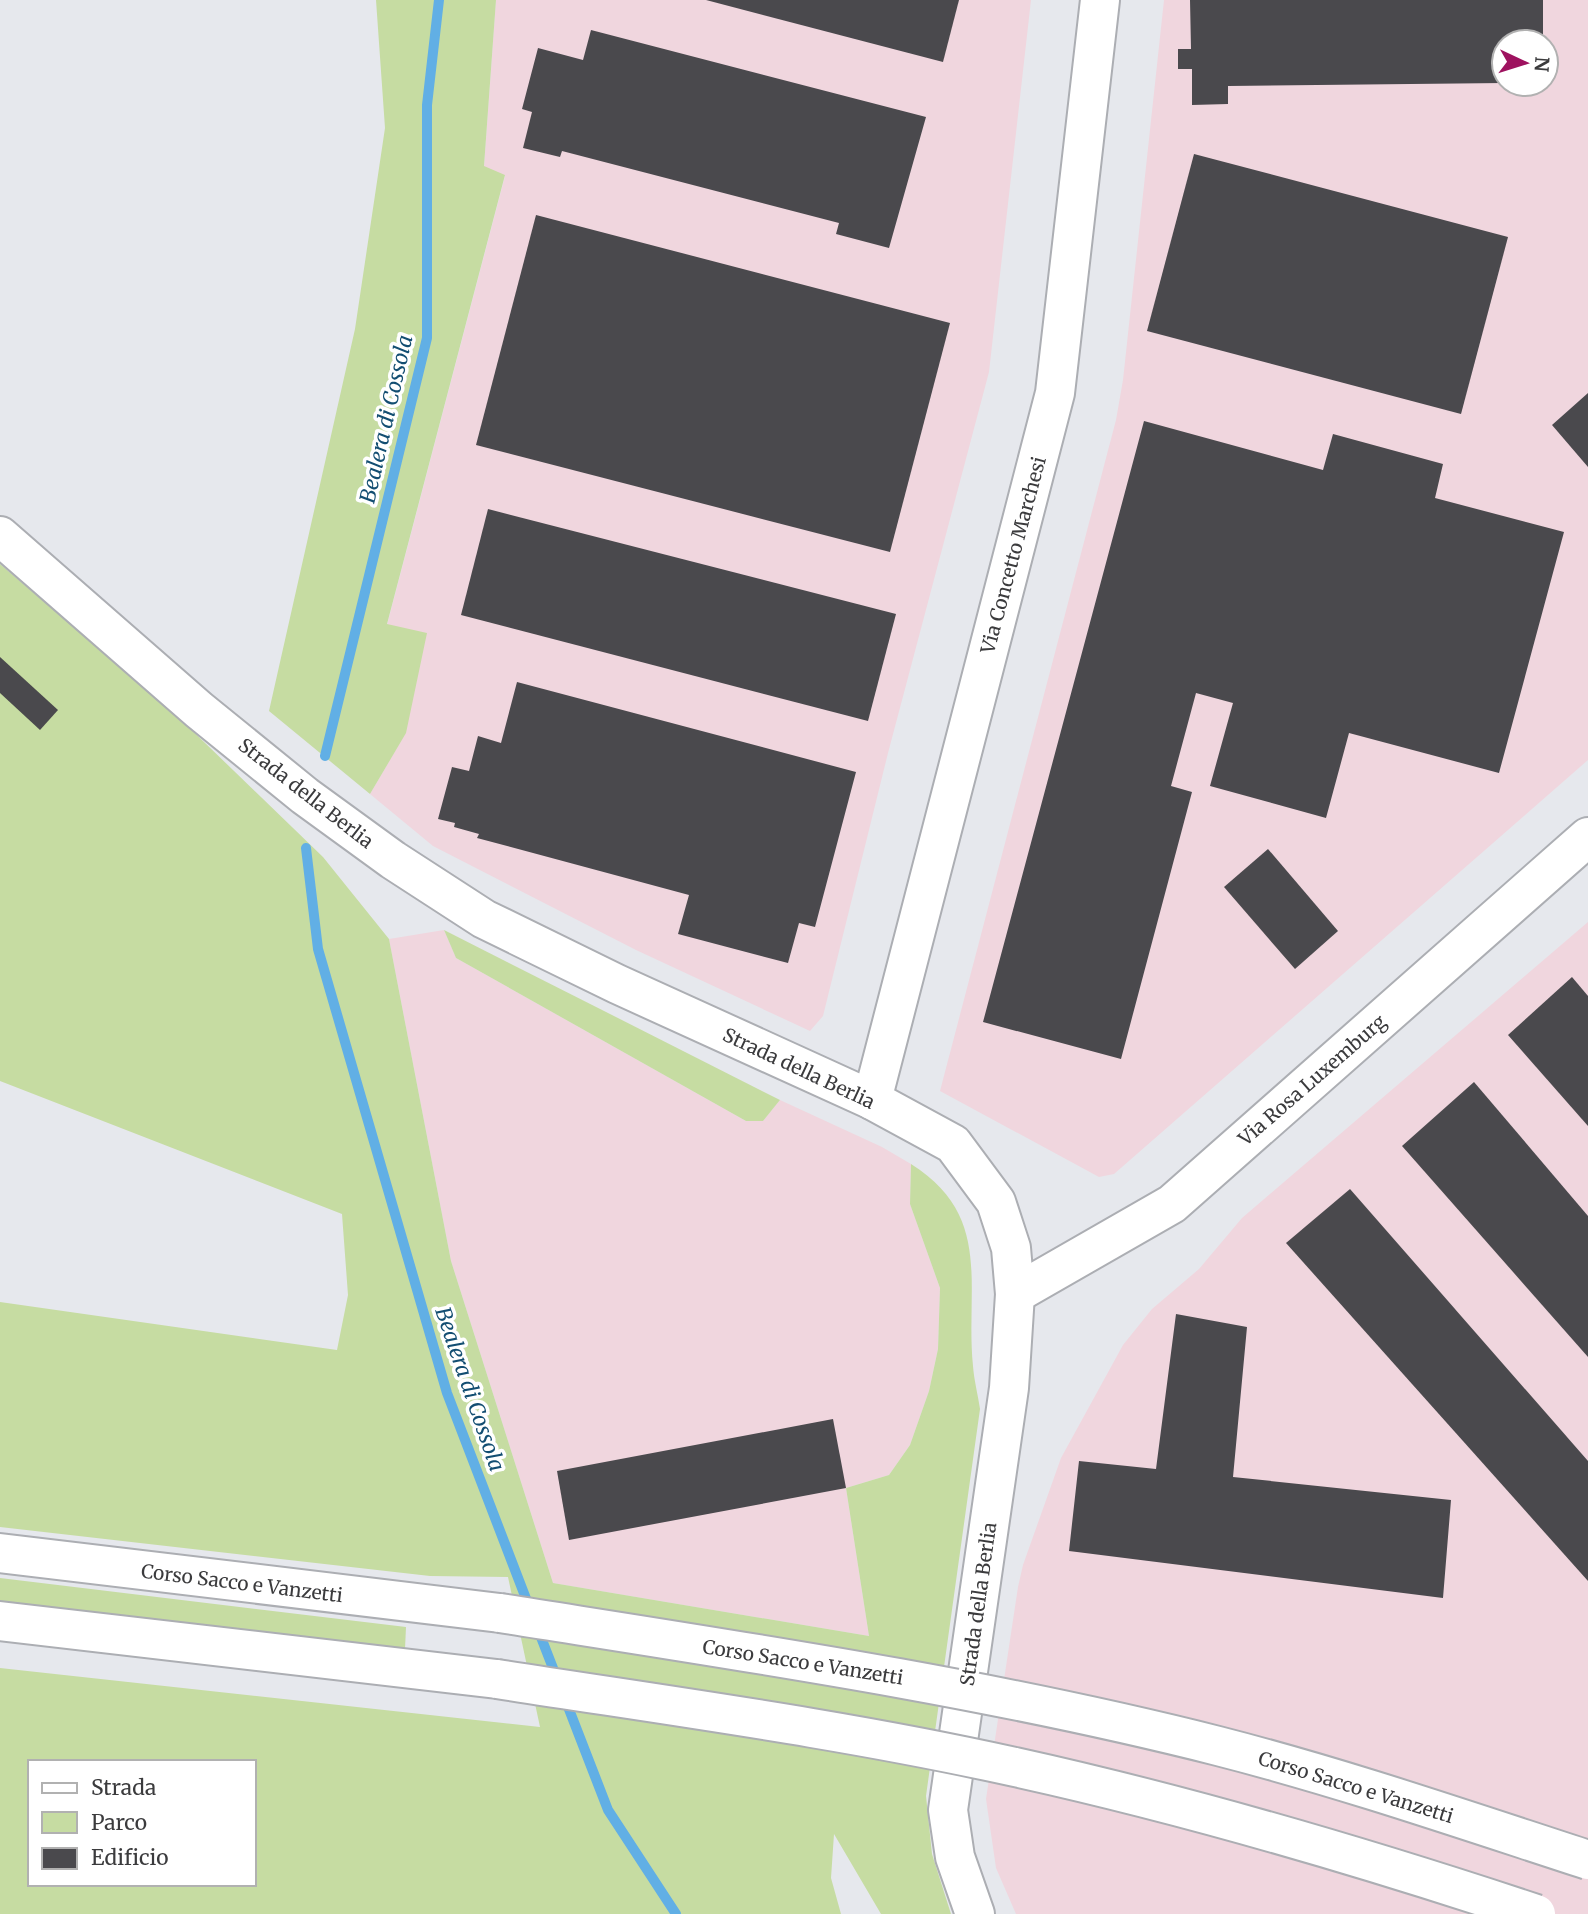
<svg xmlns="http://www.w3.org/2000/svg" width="1588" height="1914" viewBox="0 0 1588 1914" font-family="Merriweather,serif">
<rect width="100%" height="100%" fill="#e6e8ed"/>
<g fill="#f0d6de" fill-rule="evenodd">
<path d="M496,0H1031L989,372L888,753L823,1016L810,1031L636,950L433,846L370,794L406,732L387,625L505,176L484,167Z"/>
<path d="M1164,0H1588V760L1114,1174L1099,1177L940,1091L1116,420L1123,380ZM1504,42H1546V84H1504Z"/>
<path d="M1588,922V1914H1016L996,1868L986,1799L1018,1587L1023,1565L1061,1458L1123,1345L1152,1309L1199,1269L1242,1218Z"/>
<path d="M444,930L456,958L746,1121H763L780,1100L882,1147L911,1164L910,1204L940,1288L938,1349L929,1391L910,1445L889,1475L846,1488L869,1636L553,1583L451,1261L389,939Z"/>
</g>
<g fill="#c6dca2" fill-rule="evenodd">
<path d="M376,0H496L484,166L505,175L387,624L427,633L406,733L370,794L269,711L355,329L385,128Z"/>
<path d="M0,564L173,712L323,857L389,939L451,1261L553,1583L869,1636L846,1488L889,1475L910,1445L929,1391L938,1349L940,1288L910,1204L911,1164C994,1216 965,1287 973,1366C974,1380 978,1395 980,1409L926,1796L932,1854L951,1914H881L834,1834L831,1878L841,1914H0V1668L540,1727L508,1577L430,1576L0,1527V1302L337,1350L348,1295L342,1214L0,1081ZM30,1762H254V1884H30Z"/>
<path d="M444,930L780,1100L763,1121H746L456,958Z"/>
<path d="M0,1578L406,1627L405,1649L0,1602Z"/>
</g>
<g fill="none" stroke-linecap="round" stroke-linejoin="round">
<g stroke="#61afe5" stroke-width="10">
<path d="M325,756L427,338V105L439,0"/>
<path d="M306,848L318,949L447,1393L530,1609"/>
<path d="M537,1627L558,1681"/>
<path d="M565,1699L608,1810L676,1914"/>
</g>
</g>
<g fill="#4a494d">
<path d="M706,0H959L943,62Z"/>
<path d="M1190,0H1543V42H1504V83L1228,86V104L1192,105V69H1178V49H1191Z"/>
<path d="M591,30L926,117L889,248L836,234L839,223L562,151L560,157L523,148L532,112L522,109L538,48L583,60Z"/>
<path d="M1194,154L1508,237L1461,414L1147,331Z"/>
<path d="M536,215L950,323L890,552L476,445Z"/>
<path d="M1588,393V467L1552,425Z"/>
<path d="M1144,421L1323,470L1333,434L1443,464L1435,498L1564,532L1499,773L1349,733L1326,818L1210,786L1233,703L1196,693L1171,786L1192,792L1121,1059L983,1022Z"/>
<path d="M488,509L896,614L868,721L461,615Z"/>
<path d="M0,657L58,710L40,730L0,693Z"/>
<path d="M517,682L856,772L815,927L799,923L788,963L678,934L689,895L477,838L479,834L454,827L455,823L438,819L452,767L469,771L478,736L501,743Z"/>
<path d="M1268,849L1338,931L1295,969L1224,887Z"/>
<path d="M1572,977L1588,996V1126L1508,1035Z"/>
<path d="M1474,1082L1588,1216V1357L1402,1146Z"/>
<path d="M1350,1189L1588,1461V1581L1286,1243Z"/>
<path d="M1176,1314L1247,1327L1233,1477L1451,1500L1443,1598L1069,1551L1079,1461L1156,1469Z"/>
<path d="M833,1419L846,1488L569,1540L557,1471Z"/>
</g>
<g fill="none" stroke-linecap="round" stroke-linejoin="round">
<g stroke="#acaeb3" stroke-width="42">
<g id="minor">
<path d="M0,536L199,710L305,796L393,860L484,919L617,984L872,1100L953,1144L996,1202L1011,1248L1015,1294L1009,1388L948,1810L955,1857L975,1914"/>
<path d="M872,1100L1055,393L1100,0"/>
<path d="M1015,1294L1172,1204L1588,837"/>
</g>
</g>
<g stroke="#acaeb3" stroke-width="42">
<g id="major">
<path d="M0,1553L500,1613"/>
<path d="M0,1621L497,1679"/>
</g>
</g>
<use href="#minor" stroke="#fff" stroke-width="38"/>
<use href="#major" stroke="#fff" stroke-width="38"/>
<g stroke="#acaeb3" stroke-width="42" stroke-linecap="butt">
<g id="major-bridge">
<path d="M500,1613C740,1651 981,1686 1218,1746C1343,1778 1465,1820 1588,1860"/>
<path d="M497,1679C670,1706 844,1729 1015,1767C1192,1806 1364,1857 1536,1914"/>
</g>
</g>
<use href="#major-bridge" stroke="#fff" stroke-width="38"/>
</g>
<g text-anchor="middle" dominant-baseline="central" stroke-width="7" stroke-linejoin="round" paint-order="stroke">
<g font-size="19" fill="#3b3b3d" stroke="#fff">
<text transform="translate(1013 555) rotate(-75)">Via Concetto Marchesi</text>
<text transform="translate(306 793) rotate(38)">Strada della Berlia</text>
<text transform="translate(799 1068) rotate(25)">Strada della Berlia</text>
<text transform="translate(1312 1080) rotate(-41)">Via Rosa Luxemburg</text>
<text transform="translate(242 1583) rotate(7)">Corso Sacco e Vanzetti</text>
<text transform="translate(978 1604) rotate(-82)">Strada della Berlia</text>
<text transform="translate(803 1662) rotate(9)">Corso Sacco e Vanzetti</text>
<text transform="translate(1356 1787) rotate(17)">Corso Sacco e Vanzetti</text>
</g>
<g font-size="21" font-style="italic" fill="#134e72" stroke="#fff">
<text transform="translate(386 419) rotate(-77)">Bealera di Cossola</text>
<text transform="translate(470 1389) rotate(71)">Bealera di Cossola</text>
</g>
</g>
<rect x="28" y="1760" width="228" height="126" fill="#ffffff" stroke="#b1b1b1" stroke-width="2"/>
<rect x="42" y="1783" width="35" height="10" fill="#ffffff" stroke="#b1b1b1" stroke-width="2"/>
<text x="91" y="1795" font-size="21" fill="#3b3b3d">Strada</text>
<rect x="42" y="1812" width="35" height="21" fill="#c6dca2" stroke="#b1b1b1" stroke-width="2"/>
<text x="91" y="1830" font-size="21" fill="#3b3b3d">Parco</text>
<rect x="42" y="1848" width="35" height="21" fill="#4a494d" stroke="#b1b1b1" stroke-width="2"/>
<text x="91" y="1865" font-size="21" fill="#3b3b3d">Edificio</text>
<g transform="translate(1525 63) rotate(94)"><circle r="33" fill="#ffffff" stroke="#b1b1b1" stroke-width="2"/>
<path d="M0-5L12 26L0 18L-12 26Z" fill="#9e125f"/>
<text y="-10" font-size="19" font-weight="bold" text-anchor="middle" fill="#3b3b3d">N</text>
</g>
</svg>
